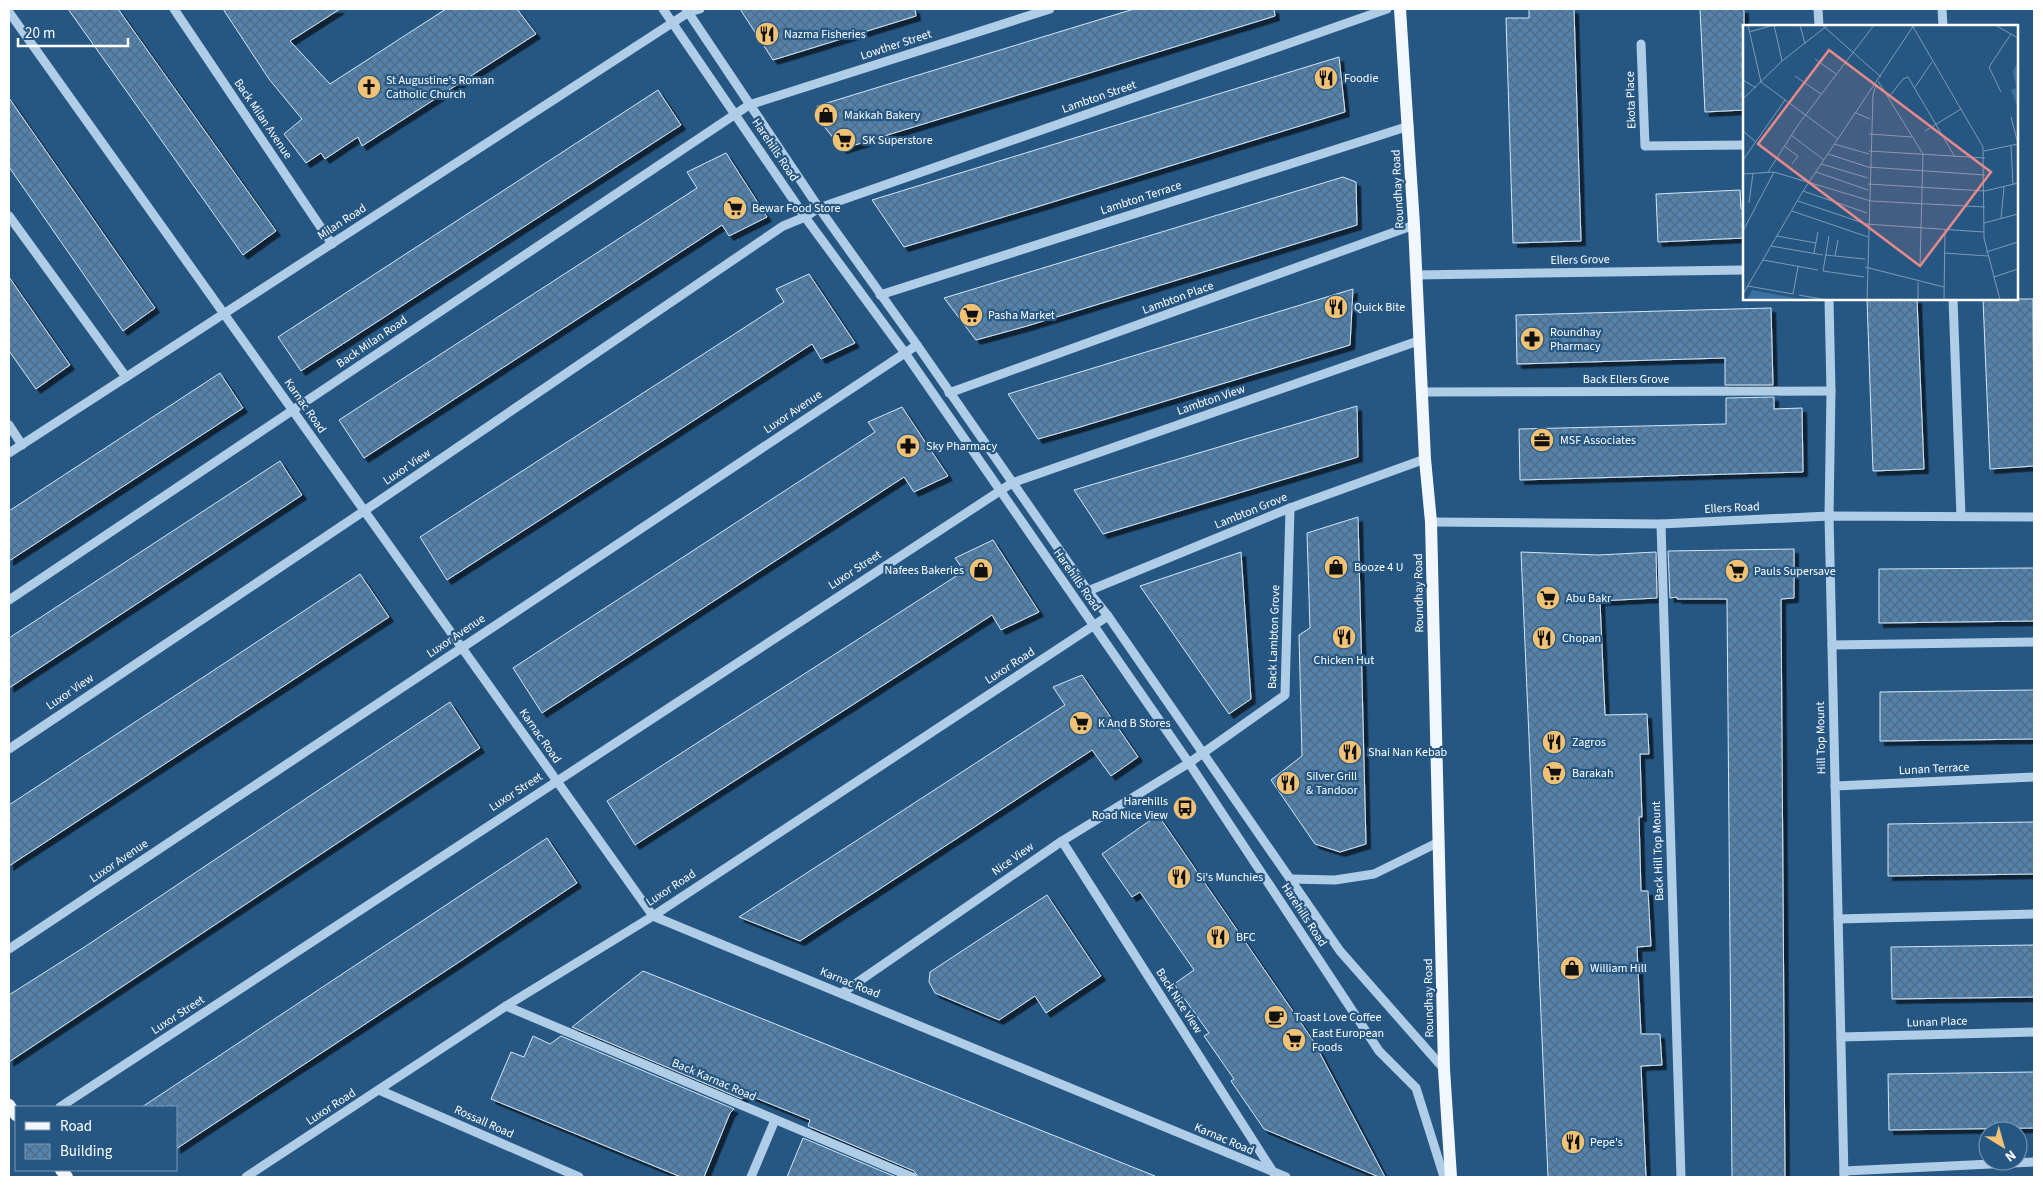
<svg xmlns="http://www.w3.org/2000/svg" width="2043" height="1186" viewBox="0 0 2043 1186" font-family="'Source Sans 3',sans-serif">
<defs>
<pattern id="building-cross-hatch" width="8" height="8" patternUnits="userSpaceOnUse" patternTransform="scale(1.25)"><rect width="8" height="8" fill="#5383ad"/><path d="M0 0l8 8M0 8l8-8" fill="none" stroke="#506a81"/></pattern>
<filter id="shadow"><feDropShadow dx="4.5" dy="4.5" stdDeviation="0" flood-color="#0009"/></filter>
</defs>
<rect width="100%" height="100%" fill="#265783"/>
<g fill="url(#building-cross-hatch)" stroke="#d3e6f6" filter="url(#shadow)">
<path d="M68,9H118L276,231L243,255Z"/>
<path d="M223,9H340L290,41L330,84L446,9H517L536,34L362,146L358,137L325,159L321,153L306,163L284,134L302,119L269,79Z"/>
<path d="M740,9H915L916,16L773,60Z"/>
<path d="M1134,9H1274L1275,16L842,149L823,125L817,106Z"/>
<path d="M1529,9H1574L1581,241L1513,243L1506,18H1529Z"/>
<path d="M1700,9H1744V110L1705,112Z"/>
<path d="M1339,57L1345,112L1043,205L904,247L872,200Z"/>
<path d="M658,90L681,125L301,371L278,337Z"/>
<path d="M9,98L155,308L123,331L9,167Z"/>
<path d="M726,153L767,217L729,236L722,225L364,458L339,420L697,188L687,172Z"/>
<path d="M1343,177L1356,182L1357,225L1027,326L976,340L944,298Z"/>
<path d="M1740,190L1741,209H1744V238L1658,242L1656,194Z"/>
<path d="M809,274L855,343L821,359L812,344L447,580L420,537L784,302L776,289Z"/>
<path d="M9,277L70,365L36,389L9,351Z"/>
<path d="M1353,289L1350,345L1080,427L1038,439L1008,394Z"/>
<path d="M1867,299H1917L1924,469L1873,471Z"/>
<path d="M1983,299H2033L2034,466L1990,469Z"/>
<path d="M1771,308L1773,385H1725V358L1517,364L1516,315Z"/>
<path d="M220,373L243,408L9,561V511Z"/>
<path d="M1774,397V409L1802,408L1803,472L1520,480L1519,429L1726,424V398Z"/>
<path d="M1357,406L1358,457L1103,534L1074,490Z"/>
<path d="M902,407L948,476L914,492L904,477L542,713L513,668L875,432L868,422Z"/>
<path d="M280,461L302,495L9,688V638Z"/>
<path d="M1358,517L1366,844L1340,852L1315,844L1271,780L1302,756L1299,635L1310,628L1307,533Z"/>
<path d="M993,540L1039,612L1001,630L992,615L635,845L607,801L964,571L955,558Z"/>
<path d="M1794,549V598L1781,599L1785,1177H1732L1727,599H1677V597L1670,598L1668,551Z"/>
<path d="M1241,552L1251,699L1229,714L1140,586Z"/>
<path d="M1521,552L1598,555L1656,552L1657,598L1600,601L1605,715L1647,714L1649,754H1640L1642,817H1639L1641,891H1648L1651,946L1637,947L1641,1034H1660L1662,1065L1641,1066L1646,1177H1548Z"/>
<path d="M2034,568V621L1879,623V569Z"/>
<path d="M360,574L389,617L9,866V805Z"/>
<path d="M1082,675L1138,757L1111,776L1092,750L800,941L739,917L1065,705L1053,687Z"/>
<path d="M2034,690V739L1880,741V692Z"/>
<path d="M450,702L480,748L9,1062V995L83,948Z"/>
<path d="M1158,815L1314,1042L1385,1177H1379L1264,1129L1231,1081L1234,1079L1204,1036L1209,1033L1174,984L1194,970L1140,892L1132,897L1102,854Z"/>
<path d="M2034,822V874L1888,876V824Z"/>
<path d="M547,838L577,883L456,964L176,1149V1107H142Z"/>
<path d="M1047,895L1101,976L1046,1013L1035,996L999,1020L935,993L929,982L930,972Z"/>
<path d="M2034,945V997L1892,999L1891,947Z"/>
<path d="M643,971L1155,1176V1177H918L914,1171L808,1126L810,1120L746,1094L742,1099L572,1027Z"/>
<path d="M533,1036L550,1044L561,1036L734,1109L730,1113L704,1177H681L491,1099L511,1052L524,1057Z"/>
<path d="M2034,1072V1128L1889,1130L1888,1074Z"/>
<path d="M803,1138L896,1177H787Z"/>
</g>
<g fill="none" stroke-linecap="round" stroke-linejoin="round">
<g stroke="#b0cde7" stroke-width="9">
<path d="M174,9L332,244"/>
<path d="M663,9L805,217L905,353L1189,763L1379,1051L1416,1088L1444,1177"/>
<path d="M686,9L819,208L917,345L1088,591L1108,616L1340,951L1444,1069"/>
<path d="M1818,9L1819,26"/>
<path d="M1942,9L1943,26"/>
<path d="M9,12L653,916L1286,1177"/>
<path d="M1641,44L1645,146L1744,145"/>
<path d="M9,216L126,377"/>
<path d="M1416,275L1744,270"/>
<path d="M880,295L1409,126"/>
<path d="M1829,299L1831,391L1829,516L1844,1177"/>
<path d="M1953,299L1961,516"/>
<path d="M1421,392L1831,391"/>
<path d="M949,393L1414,225"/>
<path d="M9,425L22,445"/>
<path d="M9,453L689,12L700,9"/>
<path d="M1431,522L1661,524L1829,516L2034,517"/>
<path d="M1661,524L1681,1177"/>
<path d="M1088,591L1290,508L1425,459"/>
<path d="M9,600L749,105L1050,9"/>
<path d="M1832,645L2034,642"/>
<path d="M9,749L364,511L783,226L805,217L819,208L1387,9"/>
<path d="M1835,786L2034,777"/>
<path d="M1062,841L1275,1175"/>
<path d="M1291,879L1335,880L1374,874L1439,842"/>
<path d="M1838,919L2034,914"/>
<path d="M9,949L917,345"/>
<path d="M842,993L1062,841L1189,763L1285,695L1290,508"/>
<path d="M506,1006L912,1177"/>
<path d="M1841,1037L2034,1032"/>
<path d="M379,1090L579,1177"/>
<path d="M60,1107L1012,483L1418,341"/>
<path d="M1844,1171L2034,1162"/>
<path d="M246,1177L506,1006L653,916L1108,616"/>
<path d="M751,1177L775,1120"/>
</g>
<g stroke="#f1f7fd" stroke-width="12">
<path d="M1400,9L1414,225L1425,459L1431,522L1444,1069L1451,1177"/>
<path d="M9,1105L16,1115"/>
<path d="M61,1170L67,1177"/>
</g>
</g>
<defs>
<g id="restaurant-disc" transform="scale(1.25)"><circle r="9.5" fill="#f0c275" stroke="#265783"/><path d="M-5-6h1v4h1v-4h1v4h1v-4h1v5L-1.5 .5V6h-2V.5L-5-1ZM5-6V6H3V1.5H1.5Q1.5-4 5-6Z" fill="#111"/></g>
<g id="church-disc" transform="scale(1.25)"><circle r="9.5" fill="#f0c275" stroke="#265783"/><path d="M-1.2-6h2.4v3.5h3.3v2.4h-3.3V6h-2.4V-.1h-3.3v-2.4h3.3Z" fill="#111"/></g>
<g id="shop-disc" transform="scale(1.25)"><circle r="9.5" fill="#f0c275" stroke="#265783"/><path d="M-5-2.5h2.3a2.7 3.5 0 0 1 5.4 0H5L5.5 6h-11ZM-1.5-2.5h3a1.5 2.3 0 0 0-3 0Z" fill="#111"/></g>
<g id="supermarket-disc" transform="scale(1.25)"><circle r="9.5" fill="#f0c275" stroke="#265783"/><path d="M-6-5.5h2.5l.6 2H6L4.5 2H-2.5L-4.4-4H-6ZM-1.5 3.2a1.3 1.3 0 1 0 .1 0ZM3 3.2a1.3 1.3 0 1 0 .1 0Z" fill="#111"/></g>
<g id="pharmacy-disc" transform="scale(1.25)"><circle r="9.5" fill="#f0c275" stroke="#265783"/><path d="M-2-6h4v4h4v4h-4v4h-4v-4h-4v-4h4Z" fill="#111"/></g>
<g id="office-disc" transform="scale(1.25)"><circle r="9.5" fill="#f0c275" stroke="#265783"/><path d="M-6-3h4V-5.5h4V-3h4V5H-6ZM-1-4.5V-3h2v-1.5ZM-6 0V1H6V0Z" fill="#111"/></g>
<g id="bus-disc" transform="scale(1.25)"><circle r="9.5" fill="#f0c275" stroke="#265783"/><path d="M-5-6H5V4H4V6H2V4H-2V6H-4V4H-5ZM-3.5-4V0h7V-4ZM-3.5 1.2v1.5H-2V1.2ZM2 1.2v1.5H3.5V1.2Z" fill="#111"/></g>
<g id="cafe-disc" transform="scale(1.25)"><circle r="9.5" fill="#f0c275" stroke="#265783"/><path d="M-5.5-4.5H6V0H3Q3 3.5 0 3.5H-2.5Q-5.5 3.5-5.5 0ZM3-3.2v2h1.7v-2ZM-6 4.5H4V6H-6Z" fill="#111"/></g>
</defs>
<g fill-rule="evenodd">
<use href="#restaurant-disc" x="767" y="34"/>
<use href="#restaurant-disc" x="1326" y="78"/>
<use href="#church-disc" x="369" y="87"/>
<use href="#shop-disc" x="826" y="115"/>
<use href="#supermarket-disc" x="844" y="140"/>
<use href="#supermarket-disc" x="735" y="208"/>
<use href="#restaurant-disc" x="1336" y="307"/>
<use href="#supermarket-disc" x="971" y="315"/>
<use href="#pharmacy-disc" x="1532" y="339"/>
<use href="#office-disc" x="1542" y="440"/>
<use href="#pharmacy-disc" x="908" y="446"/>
<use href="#shop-disc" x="1336" y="567"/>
<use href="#shop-disc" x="981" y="570"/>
<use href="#supermarket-disc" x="1737" y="571"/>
<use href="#supermarket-disc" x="1548" y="598"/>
<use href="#restaurant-disc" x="1344" y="637"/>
<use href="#restaurant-disc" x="1544" y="638"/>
<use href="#supermarket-disc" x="1081" y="723"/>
<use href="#restaurant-disc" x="1554" y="742"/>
<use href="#restaurant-disc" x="1350" y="752"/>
<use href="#supermarket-disc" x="1554" y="773"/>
<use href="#restaurant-disc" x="1288" y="783"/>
<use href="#bus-disc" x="1185" y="808"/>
<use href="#restaurant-disc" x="1179" y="877"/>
<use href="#restaurant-disc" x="1218" y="937"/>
<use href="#shop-disc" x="1572" y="968"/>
<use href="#cafe-disc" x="1276" y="1017"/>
<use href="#supermarket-disc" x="1294" y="1040"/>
<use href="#restaurant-disc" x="1573" y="1142"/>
</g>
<g text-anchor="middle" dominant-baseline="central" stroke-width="4.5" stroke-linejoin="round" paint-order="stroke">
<g font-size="12" fill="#fff" stroke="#265783" text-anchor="start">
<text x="784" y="34">Nazma Fisheries</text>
<text x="1344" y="78">Foodie</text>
<text x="386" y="80">St Augustine's Roman<tspan x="386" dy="14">Catholic Church</tspan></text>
<text x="844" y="115">Makkah Bakery</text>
<text x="862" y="140">SK Superstore</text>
<text x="752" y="208">Bewar Food Store</text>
<text x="1354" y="307">Quick Bite</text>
<text x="988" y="315">Pasha Market</text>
<text x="1550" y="332">Roundhay<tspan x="1550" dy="14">Pharmacy</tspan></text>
<text x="1560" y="440">MSF Associates</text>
<text x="926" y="446">Sky Pharmacy</text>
<text x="1354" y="567">Booze 4 U</text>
<text x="964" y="570" text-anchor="end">Nafees Bakeries</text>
<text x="1754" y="571">Pauls Supersave</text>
<text x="1566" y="598">Abu Bakr</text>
<text x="1562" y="638">Chopan</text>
<text x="1344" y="660" text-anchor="middle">Chicken Hut</text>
<text x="1098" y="723">K And B Stores</text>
<text x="1572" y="742">Zagros</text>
<text x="1368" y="752">Shai Nan Kebab</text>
<text x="1572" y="773">Barakah</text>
<text x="1306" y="776">Silver Grill<tspan x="1306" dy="14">&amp; Tandoor</tspan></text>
<text x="1168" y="801" text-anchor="end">Harehills<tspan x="1168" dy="14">Road Nice View</tspan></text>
<text x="1196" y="877">Si's Munchies</text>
<text x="1236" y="937">BFC</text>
<text x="1590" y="968">William Hill</text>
<text x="1294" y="1017">Toast Love Coffee</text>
<text x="1312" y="1033">East European<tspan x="1312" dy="14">Foods</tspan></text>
<text x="1590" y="1142">Pepe's</text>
</g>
<g font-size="12" fill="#fff" stroke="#265783">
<text transform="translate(896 45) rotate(-18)">Lowther Street</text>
<text transform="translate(1099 97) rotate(-19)">Lambton Street</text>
<text transform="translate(1631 100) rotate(-92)">Ekota Place</text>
<text transform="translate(263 119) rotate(56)">Back Milan Avenue</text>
<text transform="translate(775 150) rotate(56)">Harehills Road</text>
<text transform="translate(1398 189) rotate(-93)">Roundhay Road</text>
<text transform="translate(1141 198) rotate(-18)">Lambton Terrace</text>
<text transform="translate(342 222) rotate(-33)">Milan Road</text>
<text transform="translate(1580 260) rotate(-1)">Ellers Grove</text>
<text transform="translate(1178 298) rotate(-20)">Lambton Place</text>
<text transform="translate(372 342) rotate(-34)">Back Milan Road</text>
<text x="1626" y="379">Back Ellers Grove</text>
<text transform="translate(1211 400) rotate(-19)">Lambton View</text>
<text transform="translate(305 406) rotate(55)">Karnac Road</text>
<text transform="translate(793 412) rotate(-34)">Luxor Avenue</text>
<text transform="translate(407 467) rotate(-34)">Luxor View</text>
<text transform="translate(1732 508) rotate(-3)">Ellers Road</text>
<text transform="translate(1251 511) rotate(-22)">Lambton Grove</text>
<text transform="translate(855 570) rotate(-33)">Luxor Street</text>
<text transform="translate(1077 580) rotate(55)">Harehills Road</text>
<text transform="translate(1419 593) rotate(-91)">Roundhay Road</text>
<text transform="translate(456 636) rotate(-34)">Luxor Avenue</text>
<text transform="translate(1274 637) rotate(-88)">Back Lambton Grove</text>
<text transform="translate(1010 666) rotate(-33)">Luxor Road</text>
<text transform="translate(70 692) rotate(-34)">Luxor View</text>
<text transform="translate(540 736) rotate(55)">Karnac Road</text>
<text transform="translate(1821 738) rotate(-91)">Hill Top Mount</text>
<text transform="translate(1934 769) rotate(-3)">Lunan Terrace</text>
<text transform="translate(516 792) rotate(-33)">Luxor Street</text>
<text transform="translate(1658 851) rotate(-92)">Back Hill Top Mount</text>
<text transform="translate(1013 859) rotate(-35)">Nice View</text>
<text transform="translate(119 861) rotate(-34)">Luxor Avenue</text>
<text transform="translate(671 888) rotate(-33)">Luxor Road</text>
<text transform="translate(1304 915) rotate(57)">Harehills Road</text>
<text transform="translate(850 983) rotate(22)">Karnac Road</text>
<text transform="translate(1429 998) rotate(-91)">Roundhay Road</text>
<text transform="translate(1179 1001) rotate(57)">Back Nice View</text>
<text transform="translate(178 1015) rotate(-33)">Luxor Street</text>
<text transform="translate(1937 1022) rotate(-2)">Lunan Place</text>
<text transform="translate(714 1080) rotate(23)">Back Karnac Road</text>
<text transform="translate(331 1107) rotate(-33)">Luxor Road</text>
<text transform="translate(484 1122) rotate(24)">Rossall Road</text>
<text transform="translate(1224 1139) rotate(23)">Karnac Road</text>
</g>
</g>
<g transform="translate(1743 25)">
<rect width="275" height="275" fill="#265783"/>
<path d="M9,265L52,273L66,275H4Z" fill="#3b71a0"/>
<path d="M273,40L275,41V83L268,65L273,63L270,46Z" fill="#3b71a0"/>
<path fill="none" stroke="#7d9ab5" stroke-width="1" d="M5,0L18,57L95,114M31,0L39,36M57,0L62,19M79,0L138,52M169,0L240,122L241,213L257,275M252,0L275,13M6,7L31,0M72,34L93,49M52,51L78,69M0,55L13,63M135,56L180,129L177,241M172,62L189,37M258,67L246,42L268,9M146,72L160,54L165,52L212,132M0,74L39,36L85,0M113,88L127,94M268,92L275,119M0,106L13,117M182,106L218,84M126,109L169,112M48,110L81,135M91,119L126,129M41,121L55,131L49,139M268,121L270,160M126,126L242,133M241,126L275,119M85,129L125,142L242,150M0,135L42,75M78,139L125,153M25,147L55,100L131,0M73,147L125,165M0,149L31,147L128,176L242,182M125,159L242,166L275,158M60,166L124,188M55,176L123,199L241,207M6,178L10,148M49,186L125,212M258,194L261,162M241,198L275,189M0,206L31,147M34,211L73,218M86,211L80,246L121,252M28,221L80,230M243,227L275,217M71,228L75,207M201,228L245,231M82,230L122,234M92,231L95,215M20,235L75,245M122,242L201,262M251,252L275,244M175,257V275M5,261L50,269L55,242M0,269L60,166L171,0M56,270L84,275M124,275L130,70L133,60M201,275L202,205"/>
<path fill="#e88989" fill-opacity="0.15" stroke="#e88989" stroke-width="2.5" d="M86,25L248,147L177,241L15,119Z"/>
<rect width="275" height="275" fill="none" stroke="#fff" stroke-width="2.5"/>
</g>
<rect width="2043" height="1186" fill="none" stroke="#ffffff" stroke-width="20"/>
<rect x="15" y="1106" width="162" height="65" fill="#265783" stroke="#7d9ab5"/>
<rect x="25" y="1122" width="25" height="8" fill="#f1f7fd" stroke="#7d9ab5"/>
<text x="60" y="1131" font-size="15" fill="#ffffff">Road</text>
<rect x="25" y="1144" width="25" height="15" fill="url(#building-cross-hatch)" stroke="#7d9ab5"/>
<text x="60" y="1156" font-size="15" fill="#ffffff">Building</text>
<g transform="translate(2003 1146) rotate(143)"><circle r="24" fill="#265783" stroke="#7d9ab5"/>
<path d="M0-4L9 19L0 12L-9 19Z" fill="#f0c275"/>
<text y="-8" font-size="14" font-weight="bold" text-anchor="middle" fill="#ffffff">N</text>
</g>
<path d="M18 38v8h110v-8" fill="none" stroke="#ffffff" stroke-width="2.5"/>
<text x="25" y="38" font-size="15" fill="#ffffff" stroke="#265783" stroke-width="4" paint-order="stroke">20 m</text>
</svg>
